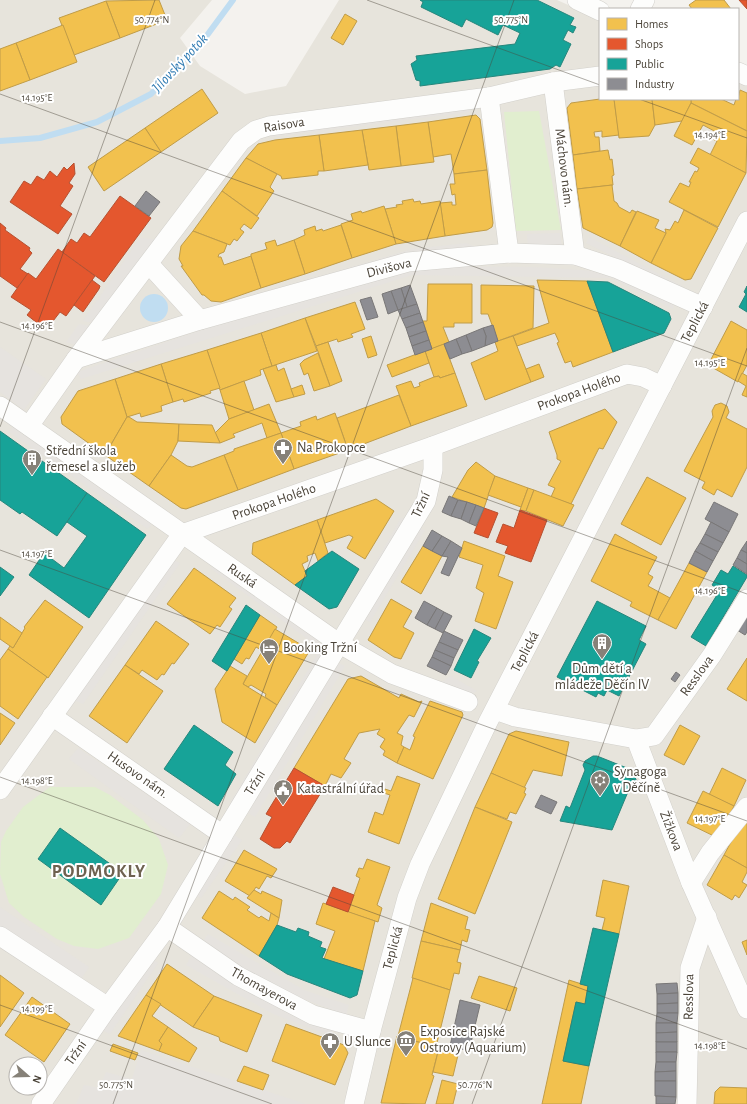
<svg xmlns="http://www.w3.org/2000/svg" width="747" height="1104" viewBox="0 0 747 1104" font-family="'Alegreya Sans',sans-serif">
<rect width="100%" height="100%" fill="#f4f2ee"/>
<path fill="#e7e4dc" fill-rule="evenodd" d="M0,0H212L180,38L200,66L245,94L286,86L339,0H557L600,19V99H738V81L747,85V1104H0ZM16,1064H40V1088H16Z"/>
<g fill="#e1eecf">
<path d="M539,111L561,230L516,231L504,112Z"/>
<path d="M50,787H95L110,795L143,820L159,839L168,865L161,894L129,938L98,949L74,946L57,939L24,917L9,903L0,874L1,842L6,831L23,807Z"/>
</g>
<g fill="#e6e3df">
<path d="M473,104L469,112L271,137L266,130Z"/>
<path d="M560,233L562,247L528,248L527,234Z"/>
<path d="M589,237L682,286L680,290L586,243Z"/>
<path d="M140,238L161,240L99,324L83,321Z"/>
<path d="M466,243L483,250L298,283L412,249Z"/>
<path d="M421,266L532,267L614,272L675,303L673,309L611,278L412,275L81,379L77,372L309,294Z"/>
<path d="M79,324L97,327L83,347L66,342Z"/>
<path d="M0,347L46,379L24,410L0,392Z"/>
<path d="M14,424L154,521L148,529L9,432Z"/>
<path d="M401,518L409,520L355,612L349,609Z"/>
<path d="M417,528L425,530L370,622L364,619Z"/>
<path d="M172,559L180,563L83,704L73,700Z"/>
<path d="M215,565L321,639L317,646L210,568Z"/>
<path d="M319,651L327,655L237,806L230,803Z"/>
<path d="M337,662L345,666L255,817L248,813Z"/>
<path d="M451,676L477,691L464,698L435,686Z"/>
<path d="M78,748L190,824L179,838L69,759Z"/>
<path d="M234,835L242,840L201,898L194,894Z"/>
<path d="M0,907L89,967L79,982L0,928Z"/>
<path d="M208,934L304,990L349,1005L346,1015L288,993L201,944Z"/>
<path d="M192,955L334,1026L331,1036L273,1014L186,965Z"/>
<path d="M151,958L158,963L110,1034L102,1030Z"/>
<path d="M141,1050L306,1104H76L84,1085L99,1088L106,1072L132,1079Z"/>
</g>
<circle fill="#c0ddf1" cx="154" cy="308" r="14"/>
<g fill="#f2c14e" stroke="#c09c48">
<path d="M159,0L167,20L120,38L106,1Z"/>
<path d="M696,0H724L731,9H692L689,5Z"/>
<path d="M106,1L120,38L74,55L59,18Z"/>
<path d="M345,14L357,21L343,45L331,38Z"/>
<path d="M63,25L77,62L30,80L16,43Z"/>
<path d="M16,43L30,80L0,91V49Z"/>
<path d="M202,89L218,113L161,152L145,128Z"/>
<path d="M740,90L747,93V131L691,103V99H721L734,105L736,99H738Z"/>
<path d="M600,99H614L619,135L602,137V131L594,132L595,137H599L600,151L573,155L567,108L571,103Z"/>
<path d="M614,99H652L655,125L649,136L619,138Z"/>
<path d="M652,99H691V103L682,121L655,125Z"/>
<path d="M691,103L747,131L746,173L710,155L717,141L714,140L718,133L703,125L692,145L674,136Z"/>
<path d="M476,115L480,119L487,170L454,174L451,154L433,157L428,122Z"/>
<path d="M428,122L434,162L401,166L396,126Z"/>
<path d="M396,126L401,166L369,170L362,130Z"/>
<path d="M145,128L161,152L104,191L88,167Z"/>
<path d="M362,130L368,165L324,171L319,135Z"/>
<path d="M319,135L324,171H318V175L282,179L281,176L246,158L258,144L275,140Z"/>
<path d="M698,148L746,173L718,227L669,202L680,183L689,187L691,182H689L695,171L697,172L699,168L690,163Z"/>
<path d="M608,150L610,160L612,159L614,175L612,176L613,185L577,189L573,155Z"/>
<path d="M246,158L277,174L270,187L274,191L257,216L222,191Z"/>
<path d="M487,170L493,223L492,227L487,230L445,236L440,203L452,202V205H456L455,194L452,195L450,184H455L454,174Z"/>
<path d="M612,185L614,201L617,203L619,207L630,213L632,210L636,212L620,246L583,228L577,189Z"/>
<path d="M222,191L259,218L251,229L244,224L240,229L244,232L237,241L234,239L230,245L193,231Z"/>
<path d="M413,199L414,202L420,201L421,204L440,201L445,236L396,244L385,209L397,207L396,205L403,204L402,201Z"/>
<path d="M384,206L396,244L352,258L341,224L353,220L351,214L361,211L362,213Z"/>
<path d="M684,210L718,228L691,279L685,280L651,263L666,233L665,229L670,230L675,221L678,223Z"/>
<path d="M637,211L659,220L655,228L666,233L651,263L620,246Z"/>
<path d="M341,225L352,258L305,274L294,240L305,235L304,230L315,226L316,231L322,229L323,231Z"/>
<path d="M193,231L227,244L224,252L219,254L218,257H221L224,265L251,256L261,288L221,302L211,301L204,295H202L181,266H183L179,259L181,246Z"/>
<path d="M275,240L277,246L294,240L305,274L261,288L251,256V254L267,249L265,243Z"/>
<path d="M537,280L587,281L613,352L573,367L571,361L565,363L557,343L559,342L555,333L517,346L513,336L549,323Z"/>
<path d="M428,284H472V323H454V327H443L449,342L432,349L423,321H427Z"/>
<path d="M481,285L534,286L533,328L498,341L488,314H481Z"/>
<path d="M355,302L365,329L351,334L353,337L338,342L337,339L316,346L305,318Z"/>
<path d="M305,318L317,351L272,366L261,333Z"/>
<path d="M731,321L747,330V365L738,382L708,365Z"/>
<path d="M261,333L272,366L260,370L261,375L220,390L207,350Z"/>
<path d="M371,336L377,355L368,358L362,339Z"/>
<path d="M513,336L531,382L485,400L471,363L498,351L495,342Z"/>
<path d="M328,342L342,381L330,386L316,346Z"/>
<path d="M444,344L455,373L440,378L439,376L434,377L425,351Z"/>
<path d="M207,350L220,388L210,391L211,393L184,402L183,399L173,402L161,364Z"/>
<path d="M425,351L429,363L392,377L387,365Z"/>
<path d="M318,353L330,386L314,391L308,373L304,375L300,364L304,360Z"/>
<path d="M161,364L173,402L161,406L162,411L141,417L140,413L127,417L115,379Z"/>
<path d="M539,364L544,377L531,382L526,369Z"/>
<path d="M276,365L278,371L284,368L294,397L276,402L263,369Z"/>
<path d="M455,373L467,406L411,426L396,386L411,381L414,388L420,386L419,383L434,377L439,376L440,378Z"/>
<path d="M742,373L747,376V397L742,395L746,386L738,381Z"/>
<path d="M115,379L127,417L105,455L62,424L61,417L78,391Z"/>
<path d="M244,381L254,410L229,419L220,390Z"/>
<path d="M302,385L305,394L294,397L291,389Z"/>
<path d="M399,395L411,426L348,450L337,418Z"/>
<path d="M721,403L727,406L729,412L726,418L747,429V467L732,497L717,489L714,495L702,488L705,482L684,471L713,417L712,411L715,405Z"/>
<path d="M269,404L281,433L267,438L262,423L233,434L235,437L220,443L215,433L229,419Z"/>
<path d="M605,409L617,422L603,449L599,448L571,504L551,497L555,488L548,485L561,461L557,459V455L549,432Z"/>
<path d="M335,413L348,450L294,469L281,433L301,426L300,422L316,416L317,420Z"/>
<path d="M127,417H129L137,422L179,424L178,441L171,455L149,486L105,455Z"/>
<path d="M179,424L212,425L220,443L178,441Z"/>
<path d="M281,433L294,469L238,490L224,455L234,451V449Z"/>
<path d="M171,455L187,466L192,467L224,455L238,490L186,509L181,508L149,486Z"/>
<path d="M476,462L495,476L484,508L452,497L468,470Z"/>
<path d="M495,476L528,488L521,507L488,495Z"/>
<path d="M647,477L686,498L661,545L621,524Z"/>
<path d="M528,488L534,490L526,511L520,510Z"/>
<path d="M534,490L574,505L563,526L526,511Z"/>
<path d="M376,499L394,511L365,559L347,548L353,537L349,535L325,543L317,520Z"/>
<path d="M317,520L328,553L318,561L315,553L307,556L308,561L302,564L307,576L295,585L252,554L253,543Z"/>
<path d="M615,534L657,557L648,574L653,577L648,586L670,598L658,620L630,606L632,602L591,581Z"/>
<path d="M464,541L505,556L498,576L513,582L496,629L475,621L484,593L476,588L483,565L459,557Z"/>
<path d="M423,546L442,556L421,594L401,582Z"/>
<path d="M689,563L707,572L676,629L658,620Z"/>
<path d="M194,568L236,598L229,607L232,609L220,627L217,625L210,634L167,604Z"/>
<path d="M391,599L412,611L403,627L414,633L401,659L394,657L368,640Z"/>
<path d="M45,600L83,627L48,678L8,649L10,646L13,648L25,628L24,627Z"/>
<path d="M260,615L277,627L263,651L256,647L249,659L246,658L242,664L234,659Z"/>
<path d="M0,617L22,633L13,648L0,639Z"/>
<path d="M156,621L189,644L174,664L172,663L164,675L162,674L157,680L142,670L139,674L125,665Z"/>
<path d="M275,629L310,650L277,705L265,697L266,694L251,685L248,687L243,684Z"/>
<path d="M8,649L47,677L18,719L0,706V660Z"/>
<path d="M747,658V701L727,689Z"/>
<path d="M125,665L163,691L127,743L89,716Z"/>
<path d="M230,666L247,676L243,684L277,705L255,743L222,722L215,689Z"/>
<path d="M361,676L399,698L401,694L419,702L422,701L414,717L409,715L397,733L403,736L401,745L404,747L397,763L383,755L385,751L380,747L385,739L377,734L380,729L359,733L344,759L351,763L341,778L331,774L325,786L294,768L348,679Z"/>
<path d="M430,701L462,712L463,715L433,779L397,763L404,747L410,750L415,737L413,736Z"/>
<path d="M0,713L15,723L0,745Z"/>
<path d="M680,725L700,736L684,765L664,755Z"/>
<path d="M516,731L569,742L562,776L533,770L524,788L491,773L509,734Z"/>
<path d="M722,768L746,780L734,806L709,795Z"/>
<path d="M491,773L526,788L524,793L526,794L516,814L510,812L507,819L475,807Z"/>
<path d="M397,776L420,784L399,844L368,832L375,812L383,815L390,795L384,793L385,789L391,791Z"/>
<path d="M703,791L734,806L718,838L687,823Z"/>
<path d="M475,807L512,822L475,914L438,899Z"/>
<path d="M743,820L747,822V868L724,855Z"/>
<path d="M244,850L277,869L271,878L267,876L259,889L256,887L250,896L225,881Z"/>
<path d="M724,855L747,868V872L742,882L747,885L739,898L735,895L732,900L707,885Z"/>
<path d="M367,859L390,867L377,905L382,908L378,922L348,912L360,878L356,876L359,868L363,869Z"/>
<path d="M603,880L629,886L619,934L602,930L605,918L596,916Z"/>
<path d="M254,890L261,894L262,891L282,900L279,918L247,898Z"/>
<path d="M219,891L233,900L235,897L250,907L247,910L259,918L261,916L269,921L271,913L279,918L277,925L259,956L202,918Z"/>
<path d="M323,903L375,921L363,971L324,959L335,931L316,924Z"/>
<path d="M431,903L468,917L465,929L470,930L467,942L462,940L460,950L421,941Z"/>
<path d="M747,940V955L742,942Z"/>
<path d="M421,941L460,950L457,962L461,963L459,974L454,973L450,990L412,978Z"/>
<path d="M167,964L214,996L193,1027L146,995Z"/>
<path d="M0,975L24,993L0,1027Z"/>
<path d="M479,976L517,988L510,1011L471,998Z"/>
<path d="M413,978L450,990L436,1047L398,1036Z"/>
<path d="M569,980L588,986L585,1004L576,1002L563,1061L589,1066L581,1104H542Z"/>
<path d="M146,995L161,1004L152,1016L168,1027L159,1041L162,1044L159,1051L118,1036Z"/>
<path d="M214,996L262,1015L247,1052L220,1041L219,1037L193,1027Z"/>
<path d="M32,997L70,1024L44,1062L5,1035Z"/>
<path d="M286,1024L344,1045L348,1053L335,1085L272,1061Z"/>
<path d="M168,1027L197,1048L189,1062L159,1051L162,1044L159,1041Z"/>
<path d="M397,1036L439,1048L432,1075L434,1076L425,1104L381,1103Z"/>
<path d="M113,1044L138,1053L135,1060L110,1051Z"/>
<path d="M439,1048L458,1055L453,1076L433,1072Z"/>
<path d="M244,1066L269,1075L263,1090L237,1081Z"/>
<path d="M442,1080L458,1084L453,1104H436Z"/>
<path d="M720,1087L747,1088V1104H714L715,1092Z"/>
</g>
<g fill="#e4572e" stroke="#b65131">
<path d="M739,0H747V9Z"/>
<path d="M74,163L75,174L69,183L73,186L60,206L72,214L58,234L10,202L24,181L31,185L37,176L44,180L50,171L57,177L64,167L67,170Z"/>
<path d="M120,196L151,218L104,282L62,252L71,239L77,243L84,233L90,237Z"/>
<path d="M0,223L6,228L5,230L30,248L29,250L32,253L20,269L28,274L17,288L0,276Z"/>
<path d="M58,249L95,276L66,316L60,312L50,325L44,321L41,326L27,315L31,310L11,297L28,273L36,279Z"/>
<path d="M92,280L100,286L99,289L83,312L74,305Z"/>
<path d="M484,508L498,513L488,538L474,533Z"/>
<path d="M520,510L547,520L531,562L505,553L508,546L496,542L503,524L514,528Z"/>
<path d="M294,768L325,786L290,843L287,841L280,848H274L260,839L272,817L266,814Z"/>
<path d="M333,887L354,895L348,912L326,904Z"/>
</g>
<g fill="#17a398" stroke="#27867c">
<path d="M420,0H537L574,18L570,25L576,27L573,33L568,30L563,40L571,44L560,67L556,65L550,69L420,86V81L416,80L411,64L417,60L416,56L515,44L520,33L503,25L498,35L466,19L462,27L421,7L423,2Z"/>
<path d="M587,281L608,282L669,313L671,319L664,333L613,352Z"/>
<path d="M747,286V312L739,307L746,294L744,292Z"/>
<path d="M0,431L87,493L57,536L22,512L20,514L0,500Z"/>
<path d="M87,493L146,535L89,618L29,575L44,553L64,568L87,536L67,522Z"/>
<path d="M332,551L359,569L337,607L329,609L295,585L307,576L305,571Z"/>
<path d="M733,566L747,575V577L706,646L691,637L720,590L712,585L721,570L728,574Z"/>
<path d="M0,567L14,577L0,596Z"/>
<path d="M597,601L646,626L639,640L646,644L619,696L607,690L604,696L598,693L596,697L557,677Z"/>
<path d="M246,605L260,615L227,671L212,661Z"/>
<path d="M474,629L491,638L477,661L479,662L471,678L454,670Z"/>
<path d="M194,725L233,752L225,765L236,774L218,806L164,769Z"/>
<path d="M593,756H597L632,770L637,782L635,786L630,787L612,830L560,821L566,806L570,808L585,770L583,765L585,761Z"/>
<path d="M60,828L123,873L101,905L38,859Z"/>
<path d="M277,925L296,932L298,928L309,932L308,936L322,942L320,947L326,949L322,958L363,971L357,995L350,998L287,974L259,956Z"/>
<path d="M593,928L619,934L589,1066L563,1061L576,1002L585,1004L588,986L580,984Z"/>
</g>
<g fill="#8d8d92" stroke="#797777">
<path d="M146,191L160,202L149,216L135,206Z"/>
<path d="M410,285L417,304L407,307L401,288Z"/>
<path d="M401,288L407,307L398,310L391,291Z"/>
<path d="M391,291L398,310L388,314L382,294Z"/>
<path d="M371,297L378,317L367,320L360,300Z"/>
<path d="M417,304L420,313L402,319L398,310Z"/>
<path d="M420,313L423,322L406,328L402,319Z"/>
<path d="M423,322L426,331L409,337L406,328Z"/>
<path d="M493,325L498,341L485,346L486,336L483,328Z"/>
<path d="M483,328L486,336L485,346L472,351L466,335Z"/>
<path d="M426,331L429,340L412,346L409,337Z"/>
<path d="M466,335L472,351L462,354L456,339Z"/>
<path d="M456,339L462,354L450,359L444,344Z"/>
<path d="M429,340L432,349L415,355L412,346Z"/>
<path d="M449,496L458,500L451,516L442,512Z"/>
<path d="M458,500L467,502L461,519L451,516Z"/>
<path d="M467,502L476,505L469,523L461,519Z"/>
<path d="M714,502L738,514L729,532L705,519Z"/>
<path d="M476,505L484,508L476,526L469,523Z"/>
<path d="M711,522L729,532L723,543L705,534Z"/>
<path d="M432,530L442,536L432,551L423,546Z"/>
<path d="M705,534L723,543L718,552L700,543Z"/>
<path d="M442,536L451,541L442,556L432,551Z"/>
<path d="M451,541L462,548L449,576L441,573L448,557L442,556Z"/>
<path d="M747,541V553L741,550Z"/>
<path d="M700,543L718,552L713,561L695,551Z"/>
<path d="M741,550L747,553V564L737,558Z"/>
<path d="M695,551L713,561L707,572L689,563Z"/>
<path d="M737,558L747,564V574L733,565Z"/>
<path d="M424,601L437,608L427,625L415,618Z"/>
<path d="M437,608L444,612L435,629L427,625Z"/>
<path d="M444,612L452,616L443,633L435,629Z"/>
<path d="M745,617L747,619V632L745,635L737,630Z"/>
<path d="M444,631L463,640L458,650L439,642Z"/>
<path d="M439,642L458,650L454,658L435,650Z"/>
<path d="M435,650L454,658L451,666L432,657Z"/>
<path d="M432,657L451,666L446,675L427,666Z"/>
<path d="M676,672L680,675L675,682L671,679Z"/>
<path d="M541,795L557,802L551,814L535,807Z"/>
<path d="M677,983L678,993L657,994L656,984Z"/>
<path d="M678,993V1003L657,1004V994Z"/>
<path d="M460,1000L480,1005L469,1051L450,1046Z"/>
<path d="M678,1003V1013H657V1004Z"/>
<path d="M657,1013H678L677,1023H656Z"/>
<path d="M656,1023H677V1032L656,1033Z"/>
<path d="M677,1032V1042H656V1033Z"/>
<rect x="656" y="1042" width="21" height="10"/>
<path d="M656,1052H677L676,1062H656Z"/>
<path d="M656,1062H676V1071L655,1072Z"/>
<path d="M676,1071V1081H655V1072Z"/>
<path d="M655,1081H676V1097L655,1096Z"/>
<path d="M656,1096L676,1097L675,1104H656Z"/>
</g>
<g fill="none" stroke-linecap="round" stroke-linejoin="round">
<path stroke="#c0ddf1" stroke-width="6" d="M0,141L40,138L97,122L151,94L208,34L233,0"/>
<g stroke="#d2d0cb" stroke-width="20">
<g id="minor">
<path d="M577,0L600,11"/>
<path d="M640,9L645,0"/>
<path d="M738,72L747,76"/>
<path d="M553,82L575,255"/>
<path d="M489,97L509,253"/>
<path d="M149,264L200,320"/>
<path d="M76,359L200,320L408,262L509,253L575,255L618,269L703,307"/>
<path d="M0,406L340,644L392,674L468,702"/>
<path d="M29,426L76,359L241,141L256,130L269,126L489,97L553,82L600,76"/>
<path d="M495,710L515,717L636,739L691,883L747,1009"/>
<path d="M52,716L223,835"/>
<path d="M636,739L654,736L712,655L747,599"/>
<path d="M0,790L182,534L433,446L627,374L643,377L662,386"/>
<path d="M691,883L710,853L747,807"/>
<path d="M167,927L238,976L313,1015L371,1031"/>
<path d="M0,936L108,1007"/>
<path d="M41,1104L108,1007L167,927L426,501L433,470V446"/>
<path d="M354,1104L371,1031L407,898L420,864L488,722L747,221"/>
<path d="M687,1104L690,968L707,917"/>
</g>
</g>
<use href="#minor" stroke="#fdfdfc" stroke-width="19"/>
</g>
<path fill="none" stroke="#4b4439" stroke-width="1" stroke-opacity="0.45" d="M367,0L600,85M0,94L747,366M639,99L747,138M0,322L747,594M0,427L155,0M0,550L747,821M0,777L747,1049M0,1005L272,1104M113,1104L514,0M472,1104L747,348"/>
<defs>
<g id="pharmacy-pin" transform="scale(1)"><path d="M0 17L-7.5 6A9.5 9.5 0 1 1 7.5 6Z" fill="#868178" stroke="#fff"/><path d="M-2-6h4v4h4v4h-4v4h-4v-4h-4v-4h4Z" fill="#fff"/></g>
<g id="building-pin" transform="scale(1)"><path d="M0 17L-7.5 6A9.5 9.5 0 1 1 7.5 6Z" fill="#868178" stroke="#fff"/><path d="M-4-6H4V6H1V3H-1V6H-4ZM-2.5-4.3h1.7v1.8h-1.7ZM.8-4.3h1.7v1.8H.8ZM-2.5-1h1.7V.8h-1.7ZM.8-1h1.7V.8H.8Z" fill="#fff"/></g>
<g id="hotel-pin" transform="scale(1)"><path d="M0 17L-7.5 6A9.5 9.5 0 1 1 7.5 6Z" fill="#868178" stroke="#fff"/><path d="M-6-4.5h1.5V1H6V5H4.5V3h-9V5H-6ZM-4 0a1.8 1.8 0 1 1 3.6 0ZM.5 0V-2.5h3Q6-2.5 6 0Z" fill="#fff"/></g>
<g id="synagogue-pin" transform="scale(1)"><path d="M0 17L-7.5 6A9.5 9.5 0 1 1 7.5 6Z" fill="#868178" stroke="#fff"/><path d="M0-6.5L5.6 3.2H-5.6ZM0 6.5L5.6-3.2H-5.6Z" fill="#fff"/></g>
<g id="civic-pin" transform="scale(1)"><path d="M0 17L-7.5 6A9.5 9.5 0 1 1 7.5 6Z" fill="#868178" stroke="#fff"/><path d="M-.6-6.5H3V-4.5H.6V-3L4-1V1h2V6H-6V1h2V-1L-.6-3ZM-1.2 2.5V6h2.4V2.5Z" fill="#fff"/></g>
<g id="museum-pin" transform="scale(1)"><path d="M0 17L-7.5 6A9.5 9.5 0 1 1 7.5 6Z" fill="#868178" stroke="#fff"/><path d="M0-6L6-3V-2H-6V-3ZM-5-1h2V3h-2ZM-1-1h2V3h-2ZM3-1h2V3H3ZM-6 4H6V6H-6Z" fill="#fff"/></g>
</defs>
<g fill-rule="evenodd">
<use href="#pharmacy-pin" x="283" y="448"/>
<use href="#building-pin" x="32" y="459"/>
<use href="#building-pin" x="602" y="643"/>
<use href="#hotel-pin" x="269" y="648"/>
<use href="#synagogue-pin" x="600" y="780"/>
<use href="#civic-pin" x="283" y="789"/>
<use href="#museum-pin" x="406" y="1040"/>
<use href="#pharmacy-pin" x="330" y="1042"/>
</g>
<g text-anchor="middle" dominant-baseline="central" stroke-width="4" stroke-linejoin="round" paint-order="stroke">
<g font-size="14" fill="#4b4439" stroke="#fff">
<text transform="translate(284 125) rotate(-9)">Raisova</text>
<text transform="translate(564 168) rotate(83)">Máchovo nám.</text>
<text transform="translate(389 268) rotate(-14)">Divišova</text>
<text transform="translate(695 322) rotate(-62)">Teplická</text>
<text transform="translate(579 392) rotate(-20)">Prokopa Holého</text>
<text transform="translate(274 502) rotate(-19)">Prokopa Holého</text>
<text transform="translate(421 505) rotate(-65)">Tržní</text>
<text transform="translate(242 576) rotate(35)">Ruská</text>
<text transform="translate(525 652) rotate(-62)">Teplická</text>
<text transform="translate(697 676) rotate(-54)">Resslova</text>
<text transform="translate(138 775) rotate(35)">Husovo nám.</text>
<text transform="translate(255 783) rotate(-58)">Tržní</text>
<text transform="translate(671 831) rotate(69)">Žižkova</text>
<text transform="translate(393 948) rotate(-75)">Teplická</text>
<text transform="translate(264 989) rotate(29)">Thomayerova</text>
<text transform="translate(689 997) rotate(-89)">Resslova</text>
<text transform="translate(76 1053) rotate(-55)">Tržní</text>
</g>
<g font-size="14" fill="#4b4439" stroke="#fff" text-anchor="start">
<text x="297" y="448">Na Prokopce</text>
<text x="46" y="451">Střední škola<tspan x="46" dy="16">řemesel a služeb</tspan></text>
<text x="283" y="648">Booking Tržní</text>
<text x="602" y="669" text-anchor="middle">Dům dětí a<tspan x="602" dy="16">mládeže Děčín IV</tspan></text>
<text x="614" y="772">Synagoga<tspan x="614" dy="16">v Děčíně</tspan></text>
<text x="297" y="789">Katastrální úřad</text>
<text x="420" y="1032">Exposice Rajské<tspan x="420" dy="16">Ostrovy (Aquarium)</tspan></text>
<text x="344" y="1042">U Slunce</text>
</g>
<g font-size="15" font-style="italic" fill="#2e7ab2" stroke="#fff">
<text transform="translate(180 63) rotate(-47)">Jílovský potok</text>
</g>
<g font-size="18" font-weight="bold" letter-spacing="1" fill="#6e6250" stroke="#fff">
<text x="99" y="872">PODMOKLY</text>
</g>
</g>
<g font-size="10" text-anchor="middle" fill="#4b4439" stroke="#fff" stroke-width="4" stroke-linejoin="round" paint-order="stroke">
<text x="152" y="23">50.774°N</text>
<text x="511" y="23">50.775°N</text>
<text x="37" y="101">14.195°E</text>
<text x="710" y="138">14.194°E</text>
<text x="37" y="329">14.196°E</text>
<text x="710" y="366">14.195°E</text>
<text x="37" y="557">14.197°E</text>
<text x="710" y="594">14.196°E</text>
<text x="37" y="784">14.198°E</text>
<text x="710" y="822">14.197°E</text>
<text x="37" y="1012">14.199°E</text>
<text x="710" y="1049">14.198°E</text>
<text x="116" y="1088">50.775°N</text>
<text x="475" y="1088">50.776°N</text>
</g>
<rect x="599" y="8" width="140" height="92" fill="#ffffff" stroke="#b7b4b0"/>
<rect x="607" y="18" width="20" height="12" fill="#f2c14e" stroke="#b7b4b0"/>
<text x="635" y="28" font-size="12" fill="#4b4439">Homes</text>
<rect x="607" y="38" width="20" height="12" fill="#e4572e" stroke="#b7b4b0"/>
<text x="635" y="48" font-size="12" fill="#4b4439">Shops</text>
<rect x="607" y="58" width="20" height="12" fill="#17a398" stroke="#b7b4b0"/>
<text x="635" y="68" font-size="12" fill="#4b4439">Public</text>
<rect x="607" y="78" width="20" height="12" fill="#8d8d92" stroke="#b7b4b0"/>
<text x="635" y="88" font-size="12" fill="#4b4439">Industry</text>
<g transform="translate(28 1076) rotate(110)"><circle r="19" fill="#ffffff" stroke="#b7b4b0"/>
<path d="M0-3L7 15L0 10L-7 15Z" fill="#868178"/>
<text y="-6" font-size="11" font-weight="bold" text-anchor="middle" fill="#4b4439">N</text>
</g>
</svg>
